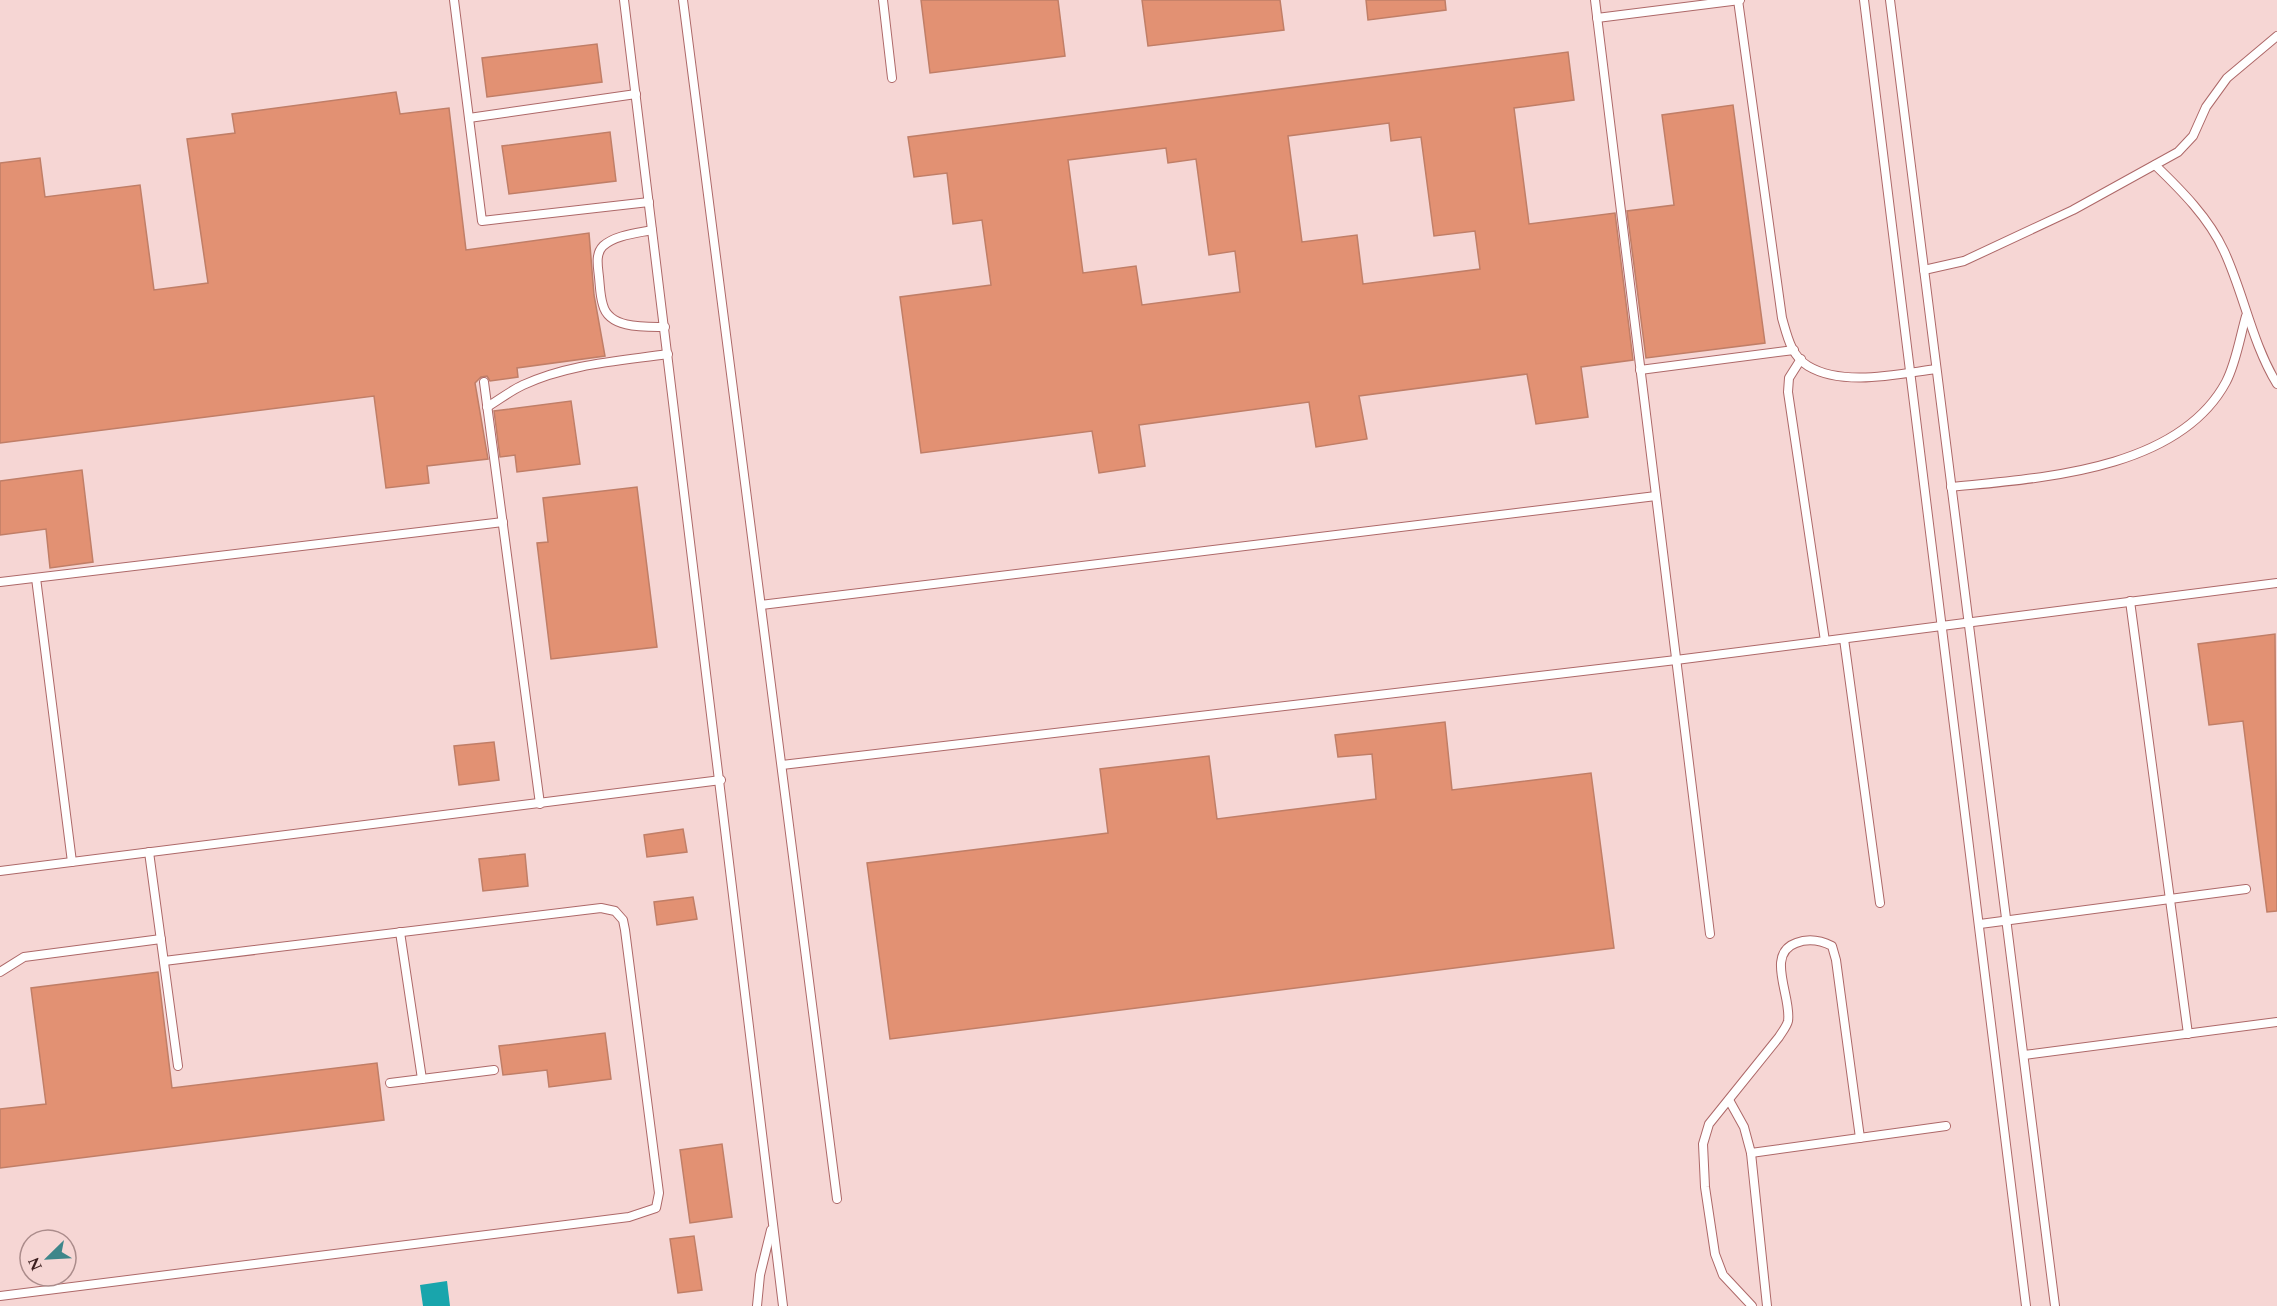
<svg xmlns="http://www.w3.org/2000/svg" width="2277" height="1306" viewBox="0 0 2277 1306" font-family="Spectral,serif">
<rect width="100%" height="100%" fill="#f6d6d4"/>
<path fill="#19a5ac" d="M447,1281L450,1306H423L420,1285Z"/>
<g fill="#e29173" stroke="#c07e67" stroke-width="1.5" fill-rule="evenodd">
<path d="M921,0H1058L1065,56L930,73Z"/>
<path d="M1142,0H1280L1284,30L1148,46Z"/>
<path d="M1366,0H1445L1446,10L1368,20Z"/>
<path d="M597,44L602,82L487,97L482,58Z"/>
<path d="M1568,52L1574,100L1514,108L1529,224L1615,213L1633,360L1581,367L1588,417L1536,424L1527,374L1359,396L1367,439L1316,447L1309,402L1139,425L1145,466L1099,473L1092,431L921,453L900,297L991,285L982,220L953,224L947,173L914,177L908,137ZM1389,123L1391,141L1421,137L1434,236L1475,231L1480,269L1363,284L1357,235L1302,242L1288,136ZM1166,148L1168,163L1196,159L1209,255L1235,251L1240,292L1142,305L1136,266L1083,273L1068,160Z"/>
<path d="M396,92L400,114L449,108L466,250L589,233L594,295L605,356L517,368L518,377L490,381L487,376L481,377L475,383L488,459L427,466L429,483L386,488L374,396L0,443V163L40,158L45,197L140,185L154,290L208,283L187,139L235,133L232,114Z"/>
<path d="M1733,105L1765,343L1646,358L1627,211L1674,205L1662,115Z"/>
<path d="M610,132L616,181L509,194L502,146Z"/>
<path d="M571,401L580,464L517,472L515,455L500,457L494,411Z"/>
<path d="M82,470L93,562L50,568L46,529L0,535V481Z"/>
<path d="M637,487L657,647L551,659L537,543L548,542L543,498Z"/>
<path d="M2275,634L2277,911L2267,912L2243,721L2209,725L2198,644Z"/>
<path d="M1445,722L1452,790L1591,773L1614,948L890,1039L867,863L1108,833L1100,769L1209,756L1217,819L1376,799L1372,754L1338,757L1335,735Z"/>
<path d="M494,742L499,780L459,785L454,746Z"/>
<path d="M683,829L687,852L647,857L644,835Z"/>
<path d="M525,854L528,886L483,891L479,859Z"/>
<path d="M693,897L697,919L657,925L654,902Z"/>
<path d="M158,972L172,1088L377,1063L384,1120L0,1168V1109L46,1104L31,988Z"/>
<path d="M605,1033L611,1079L549,1087L547,1070L503,1075L499,1046Z"/>
<path d="M722,1144L732,1217L690,1223L680,1150Z"/>
<path d="M694,1236L702,1290L678,1293L670,1239Z"/>
</g>
<g fill="none" stroke-linecap="round" stroke-linejoin="round">
<g stroke="#ad6868" stroke-width="10">
<g id="lane">
<path d="M454,0L482,221L649,202"/>
<path d="M624,0L783,1306"/>
<path d="M683,0L837,1199"/>
<path d="M883,0L892,78"/>
<path d="M1595,0L1710,934"/>
<path d="M1738,0L1782,318C1787,335 1791,356 1808,366C1843,387 1898,374 1936,369"/>
<path d="M1864,0L2026,1306"/>
<path d="M1890,0L2055,1306"/>
<path d="M1597,18L1740,0"/>
<path d="M469,118L636,94"/>
<path d="M2155,165C2181,190 2209,218 2224,251C2244,294 2252,343 2277,384"/>
<path d="M652,230C638,233 615,235 603,246C595,254 598,267 599,277C600,286 600,296 603,305C609,329 645,327 665,327"/>
<path d="M1924,270L1964,261L2073,210L2178,152L2193,136L2206,107L2227,78L2277,36"/>
<path d="M1801,359L1789,378L1788,392L1825,641"/>
<path d="M1640,370L1794,350"/>
<path d="M484,382L540,804"/>
<path d="M487,407C499,400 510,391 523,385C568,364 619,361 668,354"/>
<path d="M1951,487C2040,478 2178,471 2226,382C2236,363 2240,337 2246,316"/>
<path d="M36,578L72,862"/>
<path d="M0,582L503,522"/>
<path d="M2130,601L2188,1034"/>
<path d="M761,605L1656,496"/>
<path d="M1844,639L1880,903"/>
<path d="M782,765L1676,660L2277,583"/>
<path d="M149,852L178,1066"/>
<path d="M0,871L721,780"/>
<path d="M1980,924L2246,889"/>
<path d="M400,932L422,1079"/>
<path d="M0,972L24,957L161,939"/>
<path d="M2024,1055L2277,1022"/>
<path d="M390,1083L494,1070"/>
<path d="M1729,1100L1744,1127L1751,1153L1767,1306"/>
<path d="M1751,1153L1946,1126"/>
<path d="M0,1296L629,1217L656,1208L659,1193L625,930L623,920L615,911L601,908L164,961"/>
<path d="M757,1306L760,1275L771,1230"/>
<path d="M1752,1306L1723,1275L1715,1254L1705,1187L1703,1144L1709,1124L1779,1037C1782,1032 1787,1026 1788,1021C1792,997 1765,954 1796,943C1809,938 1820,940 1832,946L1836,960L1860,1138"/>
</g>
</g>
<use href="#lane" stroke="#fff" stroke-width="8"/>
</g>
<g transform="translate(48 1258) rotate(246)"><circle r="28" fill="#f6d6d4" stroke="#ab8c8b" stroke-width="1.5"/>
<path d="M0-4.5L10 22L0 15L-10 22Z" fill="#3e868a"/>
<text y="-9" font-size="16" font-weight="bold" text-anchor="middle" fill="#3b1e1e">N</text>
</g>
</svg>
